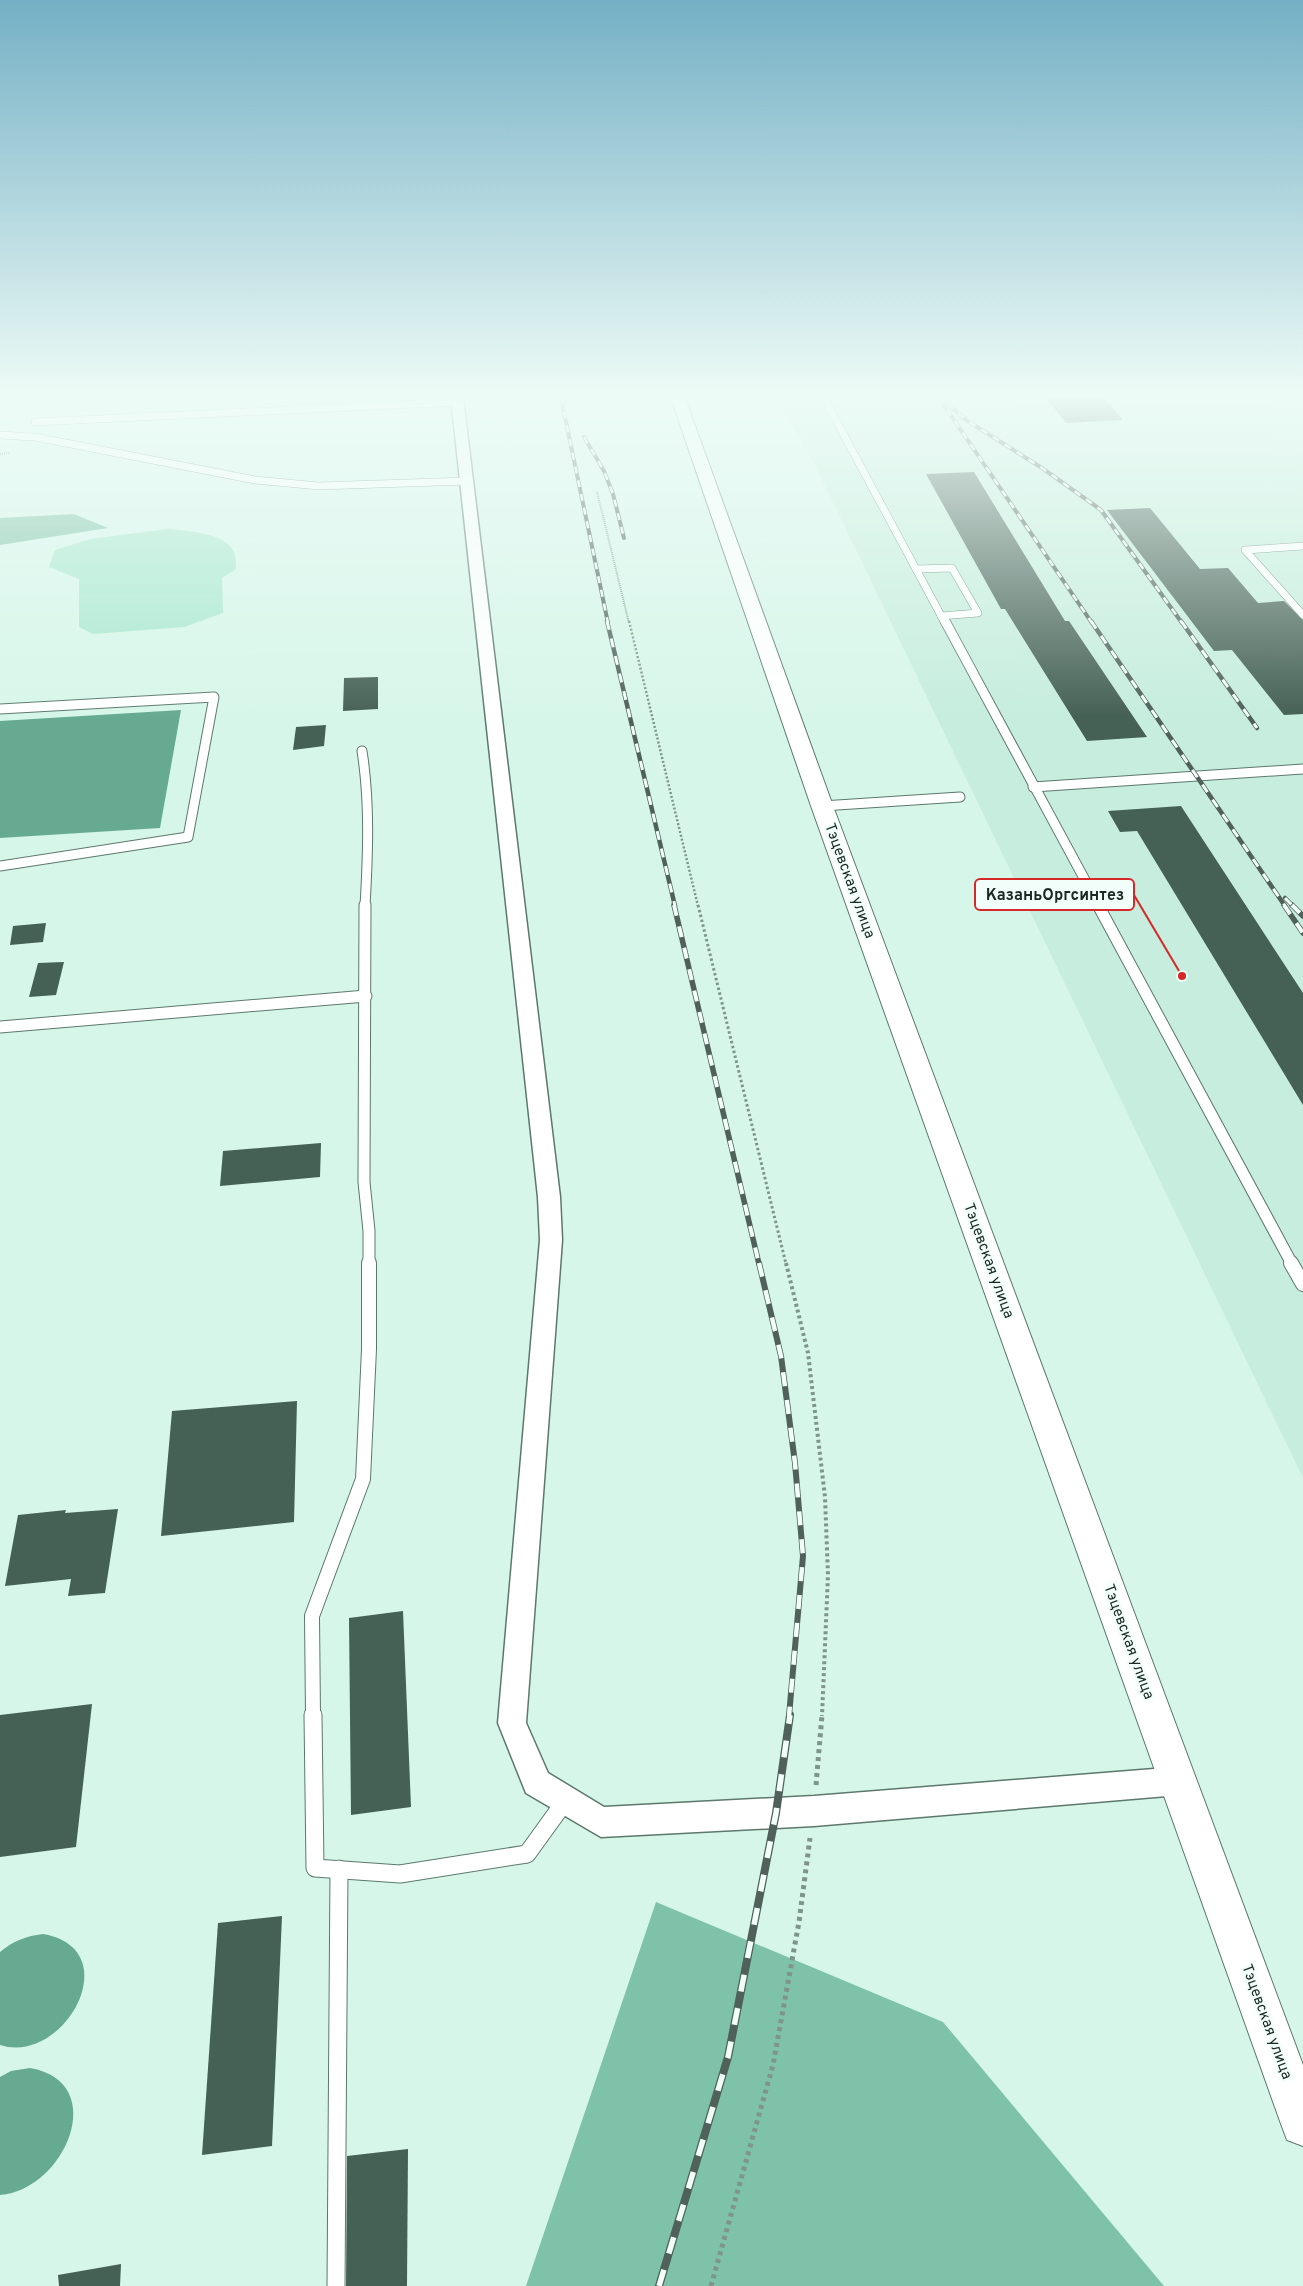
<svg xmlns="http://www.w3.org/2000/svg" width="1303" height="2286" viewBox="0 0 1303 2286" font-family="Overpass,sans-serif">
<rect width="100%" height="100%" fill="#d7f6ea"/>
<path fill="#c6eddd" d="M778,398H1303V1478L820,475Z"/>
<path fill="#a8e7cf" d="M168,529C187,531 216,532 230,546C236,552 236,562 236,569L222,578L223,613L184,627L93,634L79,627V579L49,567L55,550L90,539Z"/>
<g fill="#7ec3a9">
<path d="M74,514L108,528L0,545V518Z"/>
<path d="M656,1902L943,2022L1164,2286H526Z"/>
</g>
<g fill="#66aa91">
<path d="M181,710L160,828L0,838V721Z"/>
<path d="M43,1934C129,1949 64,2066 0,2045V1952C13,1941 26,1936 43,1934Z"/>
<path d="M30,2068C111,2082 65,2190 0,2195V2077L11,2071Z"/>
</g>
<g fill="#456055">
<path d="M1046,398H1104L1123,420L1066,423Z"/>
<path d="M974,472L1065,621H1069L1147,737L1087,741L1005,609H1001L926,474Z"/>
<path d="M1150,508L1200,569L1228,568L1258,603L1284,601L1303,620V714L1284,715L1232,650L1214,651L1107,510Z"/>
<path d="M378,677V709L343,711L344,678Z"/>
<path d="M326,725L324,746L293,750L296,727Z"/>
<path d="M1181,806L1303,993V1105L1137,831L1120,832L1108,811Z"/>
<path d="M46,923L43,942L10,945L13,926Z"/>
<path d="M64,962L56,995L29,997L38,963Z"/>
<path d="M321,1143L320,1177L220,1186L223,1151Z"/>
<path d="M297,1401L294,1522L161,1536L172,1411Z"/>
<path d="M118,1509L105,1593L68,1596L71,1579L5,1586L18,1515L66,1510L65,1513Z"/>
<path d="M403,1611L411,1807L351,1815L349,1618Z"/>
<path d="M92,1704L76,1847L0,1857V1715Z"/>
<path d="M282,1916L272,2146L202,2155L218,1923Z"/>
<path d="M408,2149L407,2286H346L347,2156Z"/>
<path d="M121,2264L120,2286H59L58,2275Z"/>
</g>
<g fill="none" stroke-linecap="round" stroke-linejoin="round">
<g stroke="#5c786d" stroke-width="8">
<g id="lane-far4">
<path d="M824,398L945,623"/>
<path d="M35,422L458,402"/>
<path d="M0,435L35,437L255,480L319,486L467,481"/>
<path d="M1303,546L1245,550L1303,615"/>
<path d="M916,569L952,568L978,613L941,616"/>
</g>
</g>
<g stroke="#5c786d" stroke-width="11">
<g id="lane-far3">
<path d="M945,621L1099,906"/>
<path d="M0,709L214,697L188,837L0,866"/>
<path d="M362,751C370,802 368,854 365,906"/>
<path d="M1033,787L1303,769"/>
<path d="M822,806L960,797"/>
</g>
</g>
<g stroke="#5c786d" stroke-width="13">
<g id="lane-far2">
<path d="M365,905L364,1182L369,1231V1264"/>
<path d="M1098,905L1292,1264"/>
<path d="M0,1027L366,996"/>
</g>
</g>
<g stroke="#5c786d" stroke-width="16">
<g id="lane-far1">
<path d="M1291,1263L1303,1284"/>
<path d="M313,1716L312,1616L363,1479L369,1349V1263"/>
</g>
</g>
<g stroke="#5c786d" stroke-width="19">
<g id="lane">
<path d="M313,1715L315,1868L400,1874L527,1854L566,1800"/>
<path d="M336,2286L339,1869"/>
</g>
</g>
<g stroke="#5c786d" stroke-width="3">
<path id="street" d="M451,398H463L560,1197L562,1240L526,1723L548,1773L604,1807L814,1796L1179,1767L1190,1771L1194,1781L1190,1791L1179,1795L814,1826L601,1837L526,1793L498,1723L540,1240L538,1197Z"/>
</g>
<g stroke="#5c786d" stroke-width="2">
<path id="secondary" d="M671,398H685L833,806L1303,2065V2146L1287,2140L1281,2124L811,806Z"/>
</g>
<g stroke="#7e948c" stroke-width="2" stroke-dasharray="1 1" stroke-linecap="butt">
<path d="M0,454L10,453"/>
<path d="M597,492L629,623"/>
</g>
<path stroke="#7e948c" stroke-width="2.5" stroke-dasharray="2 2" stroke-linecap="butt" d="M629,621L698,906"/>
<path stroke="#7e948c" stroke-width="3" stroke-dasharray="2.5 2.5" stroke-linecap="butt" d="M698,905L786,1264"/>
<path stroke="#7e948c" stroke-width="4" stroke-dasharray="3 3" stroke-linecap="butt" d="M786,1263L808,1353L825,1497L828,1575L822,1716"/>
<g stroke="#7e948c" stroke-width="5" stroke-dasharray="4 4" stroke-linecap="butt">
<path d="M816,1785L822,1715"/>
<path d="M711,2286L773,2065L799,1922L810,1838"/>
</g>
<use href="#lane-far4" stroke="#fff" stroke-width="7"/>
<use href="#lane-far3" stroke="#fff" stroke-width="9"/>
<use href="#lane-far2" stroke="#fff" stroke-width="11"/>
<use href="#lane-far1" stroke="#fff" stroke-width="14"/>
<use href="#lane" stroke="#fff" stroke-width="17"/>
<use href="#street" fill="#fff" fill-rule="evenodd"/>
<use href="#secondary" fill="#fff" fill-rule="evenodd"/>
<g stroke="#50615b" stroke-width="4">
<g id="rail-far4">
<path d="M561,398L608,623"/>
<path d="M939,398L1092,623"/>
<path d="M948,404L966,420L1042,468L1101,510L1182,623"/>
<path d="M584,437L604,471L613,494L624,538"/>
</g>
</g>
<g stroke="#50615b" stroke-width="4.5">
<g id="rail-far3">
<path d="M607,621L675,906"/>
<path d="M1091,621L1285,906"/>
<path d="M1181,621L1257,728"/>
<path d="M1285,898L1293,906"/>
</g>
</g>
<g stroke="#50615b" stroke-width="5.5">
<g id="rail-far2">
<path d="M674,905L759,1264"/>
<path d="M1284,905L1303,933"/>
<path d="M1292,905L1303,916"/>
</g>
</g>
<g stroke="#50615b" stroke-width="6">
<path id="rail-far1" d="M759,1263L781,1356L795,1463L803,1556L789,1716"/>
</g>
<g stroke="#50615b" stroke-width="8">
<path id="rail" d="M659,2286L728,2057L776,1813L790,1715"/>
</g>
<use href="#rail-far4" stroke="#f2fef9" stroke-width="2.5" stroke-dasharray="7" stroke-linecap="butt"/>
<use href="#rail-far3" stroke="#f2fef9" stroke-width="3" stroke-dasharray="9" stroke-linecap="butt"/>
<use href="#rail-far2" stroke="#f2fef9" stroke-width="4" stroke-dasharray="11" stroke-linecap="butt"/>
<use href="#rail-far1" stroke="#f2fef9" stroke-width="4.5" stroke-dasharray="14" stroke-linecap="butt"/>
<use href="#rail" stroke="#f2fef9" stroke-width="5.5" stroke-dasharray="17" stroke-linecap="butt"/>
</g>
<linearGradient id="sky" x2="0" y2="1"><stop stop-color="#74b0c5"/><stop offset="0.55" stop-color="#edfbf6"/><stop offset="1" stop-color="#edfbf6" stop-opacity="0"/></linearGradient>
<rect width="1303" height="718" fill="url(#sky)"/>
<g text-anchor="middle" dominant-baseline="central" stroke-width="5" stroke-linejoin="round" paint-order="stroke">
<g font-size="15" fill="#1c2824" stroke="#f2fef9">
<text transform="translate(849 881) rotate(70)">Тэцевская улица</text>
<text transform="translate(988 1261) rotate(70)">Тэцевская улица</text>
<text transform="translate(1128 1642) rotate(70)">Тэцевская улица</text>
<text transform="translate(1266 2022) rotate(70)">Тэцевская улица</text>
</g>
</g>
<path fill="none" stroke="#d62828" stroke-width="2" d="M1182 976L1134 895"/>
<circle fill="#d62828" stroke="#f2fef9" stroke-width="2" cx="1182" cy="976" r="5"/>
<rect fill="#f2fef9" stroke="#d62828" stroke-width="2" x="975" y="879" width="159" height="31" rx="5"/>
<g font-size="16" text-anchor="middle" font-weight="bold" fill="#1c2824">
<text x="1055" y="900">КазаньОргсинтез</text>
</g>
</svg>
